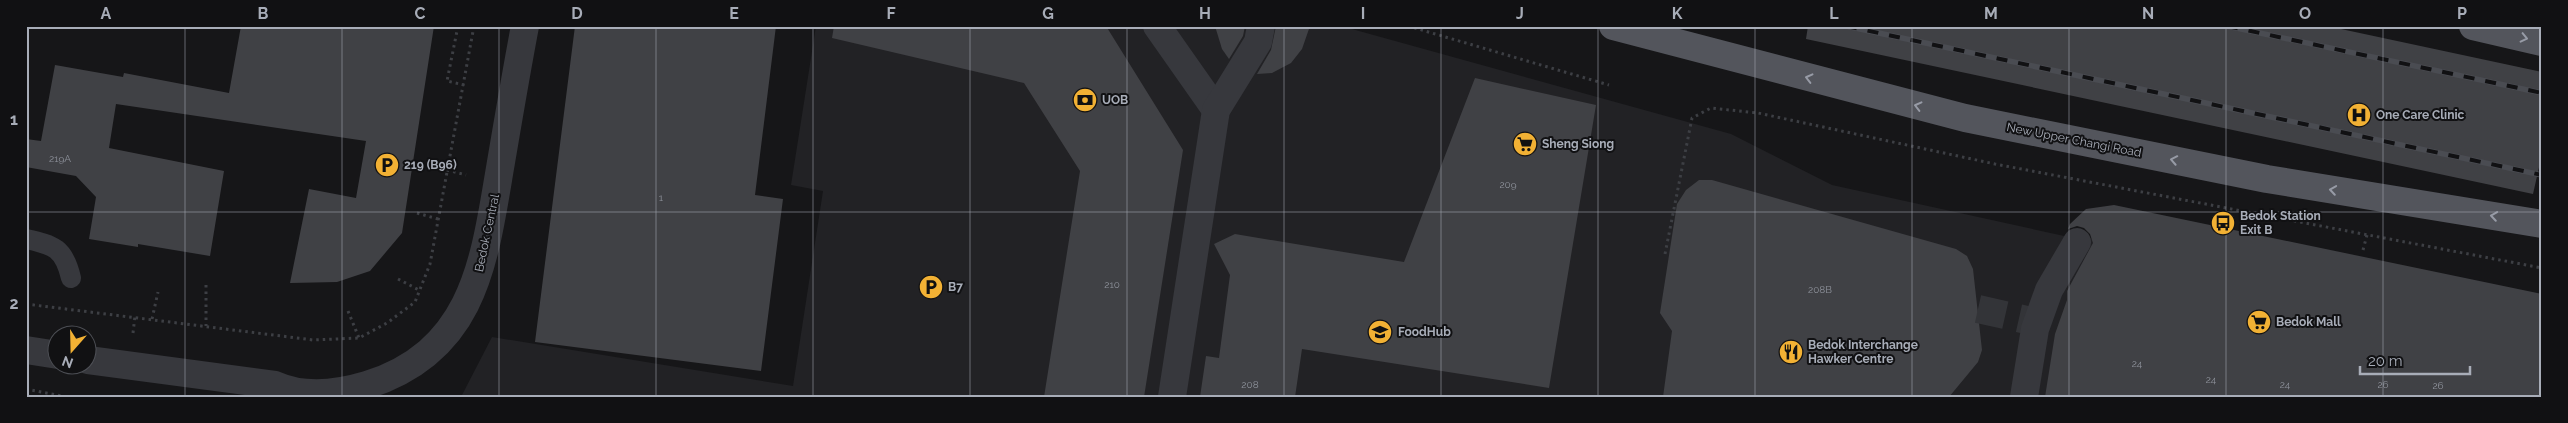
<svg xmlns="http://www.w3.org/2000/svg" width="2568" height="423" viewBox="0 0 2568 423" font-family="Raleway,sans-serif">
<rect width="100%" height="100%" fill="#161618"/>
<path fill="#222225" d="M816,26H1341L1731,134L1832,185L2078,239L2080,234L2135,256L2542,397H461L492,337L793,386L823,191L791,185Z"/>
<g fill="#404145">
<path d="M241,26H434L402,233L370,271L337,282L290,283L309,189L356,198L366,141L116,104L109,148L224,171L210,256L138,244V247L89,239L96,197L76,176L26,167V139L41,141L55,65L123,77L124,73L229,93Z"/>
<path d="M575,26H776L755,195L783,199L761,371L535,342Z"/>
<path d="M834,26H1106L1183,150L1144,397H1044L1080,171L1024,83L832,38Z"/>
<path d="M1215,26H1245L1243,36L1229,59L1222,49Z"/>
<path d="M1276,26H1310L1302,49L1291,63L1272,73L1257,74L1271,50Z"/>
<path d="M1808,26H2327L2542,72V154L2533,194L1806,39Z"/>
<path d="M1475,78L1596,105L1549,388L1302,349L1295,397H1200L1206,356L1219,358L1230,275L1214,244L1235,234L1404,262Z"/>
<path d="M1699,180H1712L1956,249L1967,256L1973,269L1982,350L1978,362L1949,397H1663L1672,331L1660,313L1677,204L1686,190Z"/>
<path d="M2114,205L2542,294V397H2045L2055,334L2067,300V291L2093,243L2090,234L2084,228L2077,226L2068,229L2070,224L2086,209Z"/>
</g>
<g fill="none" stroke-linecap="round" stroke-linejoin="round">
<path stroke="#333438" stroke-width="28" stroke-dasharray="28 14" stroke-linecap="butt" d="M1978,309L2058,327"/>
<g stroke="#3d3f44" stroke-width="3" stroke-dasharray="2.5 4" stroke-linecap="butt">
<path d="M458,26L447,81L464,85"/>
<path d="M1408,26L1609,85"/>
<path d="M428,165L466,175"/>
<path d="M417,213L438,219"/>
<path d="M2363,250L2367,235"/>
<path d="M1665,254L1692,118L1711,108L1758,113L1995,164L2542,268"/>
<path d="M398,279L419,290"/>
<path d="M206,285V326"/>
<path d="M26,304L313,340L359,338L387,323L415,302L430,264L474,26"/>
<path d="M348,311L359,338"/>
<path d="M152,319L158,292"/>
<path d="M133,333L135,316"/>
<path d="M26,389L67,397"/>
</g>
<path stroke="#37383d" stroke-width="20" d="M26,239C54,245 64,248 71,278"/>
<g stroke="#37383d" stroke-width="28">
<path d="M1157,26L1216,110"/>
<path d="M1172,397L1216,110L1258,42L1261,26"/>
<path d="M2024,397L2035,329L2049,290L2077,242"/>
</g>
<g stroke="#37383d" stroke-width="28">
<path d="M26,350L58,355"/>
<path d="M88,360L275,385C304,398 337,394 367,385C474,351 484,263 500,168C508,121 516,73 525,26"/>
</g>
<g stroke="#53555c" stroke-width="28">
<path d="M1613,26L1965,118L2267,179L2542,224"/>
<path d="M2473,26L2542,42"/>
</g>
<g stroke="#4a4c52" stroke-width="5.5">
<g id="rail">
<path d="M1846,26L2542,175"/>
<path d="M2227,26L2542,93"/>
</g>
</g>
<use href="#rail" stroke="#111113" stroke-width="4" stroke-dasharray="11" stroke-linecap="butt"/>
</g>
<defs><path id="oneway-chevron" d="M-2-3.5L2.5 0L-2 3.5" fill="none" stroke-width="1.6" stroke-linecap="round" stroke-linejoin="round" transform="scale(1.25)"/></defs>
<g stroke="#979ba6">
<use href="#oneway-chevron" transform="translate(2524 38) rotate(13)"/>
<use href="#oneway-chevron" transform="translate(1809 78) rotate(-166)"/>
<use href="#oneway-chevron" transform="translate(1918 106) rotate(-166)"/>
<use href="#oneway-chevron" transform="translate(2174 160) rotate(-169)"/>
<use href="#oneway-chevron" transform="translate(2333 190) rotate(-171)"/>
<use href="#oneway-chevron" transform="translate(2494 216) rotate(-171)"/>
</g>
<path fill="none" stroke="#a8adb8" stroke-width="1" stroke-opacity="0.55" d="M185,26V397M342,26V397M499,26V397M656,26V397M813,26V397M970,26V397M1127,26V397M1284,26V397M1441,26V397M1598,26V397M1755,26V397M1912,26V397M2069,26V397M2226,26V397M2383,26V397M26,212H2542"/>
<defs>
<g id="bank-disc" transform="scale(1.25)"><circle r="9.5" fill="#f2b134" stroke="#111113"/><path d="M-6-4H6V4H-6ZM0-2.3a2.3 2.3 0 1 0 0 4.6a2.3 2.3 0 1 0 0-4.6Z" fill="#111"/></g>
<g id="hospital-disc" transform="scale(1.25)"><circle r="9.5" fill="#f2b134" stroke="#111113"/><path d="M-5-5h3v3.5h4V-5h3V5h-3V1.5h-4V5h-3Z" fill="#111"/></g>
<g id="supermarket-disc" transform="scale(1.25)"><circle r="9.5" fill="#f2b134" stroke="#111113"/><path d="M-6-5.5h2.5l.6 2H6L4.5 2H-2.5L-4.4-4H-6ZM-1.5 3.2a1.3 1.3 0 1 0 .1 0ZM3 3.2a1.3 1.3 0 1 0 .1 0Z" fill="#111"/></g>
<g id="parking-disc" transform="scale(1.25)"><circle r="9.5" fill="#f2b134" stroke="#111113"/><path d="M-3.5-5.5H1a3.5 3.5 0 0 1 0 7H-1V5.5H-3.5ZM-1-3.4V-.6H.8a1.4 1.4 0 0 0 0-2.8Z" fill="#111"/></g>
<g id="bus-disc" transform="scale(1.25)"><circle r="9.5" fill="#f2b134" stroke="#111113"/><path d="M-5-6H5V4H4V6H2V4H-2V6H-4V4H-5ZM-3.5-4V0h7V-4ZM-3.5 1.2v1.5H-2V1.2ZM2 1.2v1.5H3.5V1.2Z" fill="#111"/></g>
<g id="school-disc" transform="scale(1.25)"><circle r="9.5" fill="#f2b134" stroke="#111113"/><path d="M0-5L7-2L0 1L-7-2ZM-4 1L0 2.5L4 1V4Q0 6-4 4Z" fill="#111"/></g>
<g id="restaurant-disc" transform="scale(1.25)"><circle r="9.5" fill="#f2b134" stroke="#111113"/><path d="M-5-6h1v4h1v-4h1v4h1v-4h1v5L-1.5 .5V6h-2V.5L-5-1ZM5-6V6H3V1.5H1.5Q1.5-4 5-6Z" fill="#111"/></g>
</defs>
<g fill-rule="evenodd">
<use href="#bank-disc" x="1085" y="100"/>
<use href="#hospital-disc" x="2359" y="115"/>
<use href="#supermarket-disc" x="1525" y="144"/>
<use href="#parking-disc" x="387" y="165"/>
<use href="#bus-disc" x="2223" y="223"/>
<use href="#parking-disc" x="931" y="287"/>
<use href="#supermarket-disc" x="2259" y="322"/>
<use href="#school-disc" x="1380" y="332"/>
<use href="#restaurant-disc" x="1791" y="352"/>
</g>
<g text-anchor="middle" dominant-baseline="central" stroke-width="4" stroke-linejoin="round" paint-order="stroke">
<g font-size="10" fill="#8e929b">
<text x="60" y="158">219A</text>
<text x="1508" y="184">209</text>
<text x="661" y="197">1</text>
<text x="1112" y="284">210</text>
<text x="1820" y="289">208B</text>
<text x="2137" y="363">24</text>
<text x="2211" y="379">24</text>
<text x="1250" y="384">208</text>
<text x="2285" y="384">24</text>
<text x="2383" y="384">26</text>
<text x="2438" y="385">26</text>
</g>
<g font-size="12" font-weight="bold" fill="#a8adb8" stroke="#111113" text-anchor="start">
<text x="1102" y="100">UOB</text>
<text x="2376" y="115">One Care Clinic</text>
<text x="1542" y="144">Sheng Siong</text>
<text x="404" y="165">219 (B96)</text>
<text x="2240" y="216">Bedok Station<tspan x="2240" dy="14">Exit B</tspan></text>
<text x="948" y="287">B7</text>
<text x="2276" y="322">Bedok Mall</text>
<text x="1398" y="332">FoodHub</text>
<text x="1808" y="345">Bedok Interchange<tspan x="1808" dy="14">Hawker Centre</tspan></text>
</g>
<g font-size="12" fill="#a8adb8" stroke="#111113">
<text transform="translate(2074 140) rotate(11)">New Upper Changi Road</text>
<text transform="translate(487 233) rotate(-78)">Bedok Central</text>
</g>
</g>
<rect width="2568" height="423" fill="none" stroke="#111113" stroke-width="55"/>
<g transform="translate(72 350) rotate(200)"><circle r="24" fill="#111113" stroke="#4d4f55"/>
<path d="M0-4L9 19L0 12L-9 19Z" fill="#f2b134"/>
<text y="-8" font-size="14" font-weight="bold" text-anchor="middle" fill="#a8adb8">N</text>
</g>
<path d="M2360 366v8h110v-8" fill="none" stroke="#a8adb8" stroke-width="2.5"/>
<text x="2368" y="366" font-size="15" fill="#a8adb8" stroke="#111113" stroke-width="4" paint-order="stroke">20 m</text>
<rect x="28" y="28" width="2512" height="368" fill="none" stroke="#a8adb8" stroke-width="2"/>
<g font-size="16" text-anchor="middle" font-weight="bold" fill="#a8adb8">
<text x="106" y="19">A</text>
<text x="263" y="19">B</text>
<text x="420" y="19">C</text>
<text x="577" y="19">D</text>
<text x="734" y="19">E</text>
<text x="891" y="19">F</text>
<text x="1048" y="19">G</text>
<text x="1205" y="19">H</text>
<text x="1363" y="19">I</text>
<text x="1520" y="19">J</text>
<text x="1677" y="19">K</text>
<text x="1834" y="19">L</text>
<text x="1991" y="19">M</text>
<text x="2148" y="19">N</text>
<text x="2305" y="19">O</text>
<text x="2462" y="19">P</text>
<text x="14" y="125">1</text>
<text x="14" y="309">2</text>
</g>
</svg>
